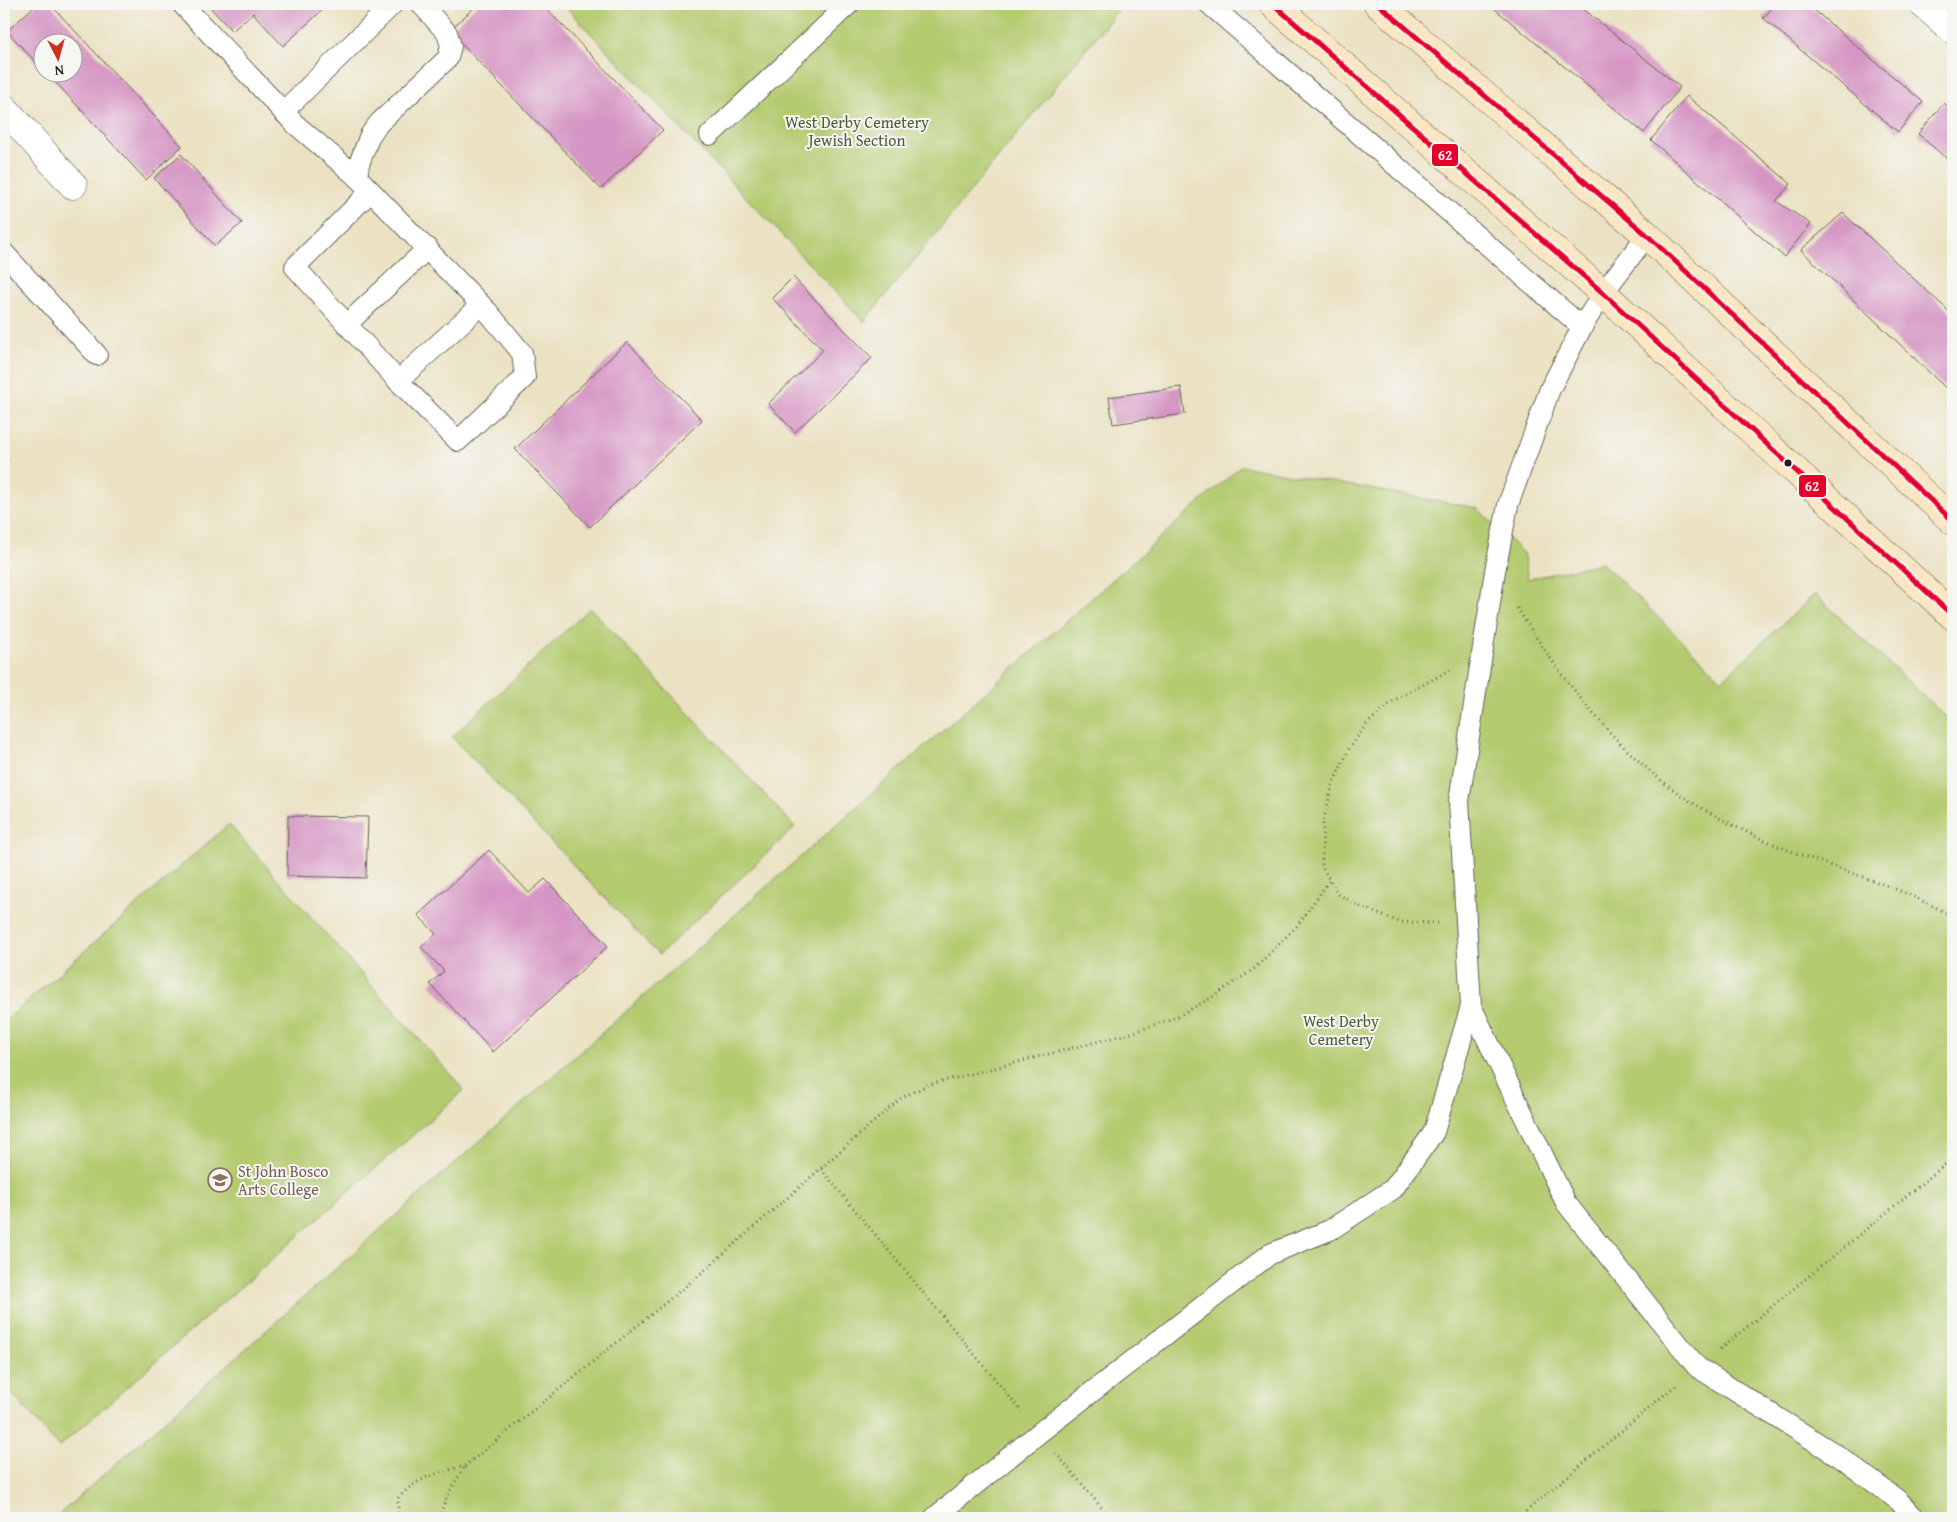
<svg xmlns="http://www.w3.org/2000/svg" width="1957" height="1522" viewBox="0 0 1957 1522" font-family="'Gentium Book Plus',serif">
<rect width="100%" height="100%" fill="#f6f6f2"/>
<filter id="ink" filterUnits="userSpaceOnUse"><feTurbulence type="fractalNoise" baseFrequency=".02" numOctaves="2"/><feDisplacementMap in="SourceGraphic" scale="10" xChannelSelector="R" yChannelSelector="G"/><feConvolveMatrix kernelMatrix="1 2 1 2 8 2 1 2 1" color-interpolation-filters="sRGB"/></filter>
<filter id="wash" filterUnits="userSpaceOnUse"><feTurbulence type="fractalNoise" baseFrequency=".0096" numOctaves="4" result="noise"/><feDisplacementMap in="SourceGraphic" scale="20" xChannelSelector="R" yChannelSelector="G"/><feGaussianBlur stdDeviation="1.12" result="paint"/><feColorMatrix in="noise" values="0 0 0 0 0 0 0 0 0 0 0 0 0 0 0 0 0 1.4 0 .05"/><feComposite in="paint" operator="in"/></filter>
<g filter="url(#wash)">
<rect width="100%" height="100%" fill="#ebe2c3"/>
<g fill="#b4cb70" stroke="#687446">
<path d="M563,4H1123L864,322Z"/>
<path d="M1241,466L1477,508L1523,553L1528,579L1602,563L1722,680L1815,594L1953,724V1518H55Z"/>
<path d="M590,608L795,827L659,955L452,737Z"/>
<path d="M229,824L464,1090L59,1447L4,1385V1022Z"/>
</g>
<g id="blocks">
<g fill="#d696c4">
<path d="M37,4H50L182,146L146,180L46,72H72V42H42V69L7,31Z"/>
<path d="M207,4H329L283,46L253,13L232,31Z"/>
<path d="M478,4H542L663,130L601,189L449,31Z"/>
<path d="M1489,4H1577L1680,87L1644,133Z"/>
<path d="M1776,4H1807L1923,102L1898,132L1763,18Z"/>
<path d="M1687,96L1791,184L1776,201L1811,224L1784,257L1651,140Z"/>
<path d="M1944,103L1953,111V164L1918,134Z"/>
<path d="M181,154L242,223L215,246L154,178Z"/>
<path d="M1843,213L1953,315V395L1801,250Z"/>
<path d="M793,277L872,358L795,432L768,404L823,350L772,298Z"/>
<path d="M627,342L702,420L590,527L515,449Z"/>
<path d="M1181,387L1185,414L1113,424L1109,397Z"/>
<path d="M4,454L9,460L4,465Z"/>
<path d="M288,816L368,817L366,878L287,876Z"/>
<path d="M489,850L529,893L545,879L608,946L493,1052L430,984L444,971L421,947L436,934L418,915Z"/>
</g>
</g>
</g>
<g filter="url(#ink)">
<use href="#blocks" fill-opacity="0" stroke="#646156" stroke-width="1"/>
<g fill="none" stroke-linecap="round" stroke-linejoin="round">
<g stroke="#646156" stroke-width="22">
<g id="lane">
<path d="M182,4L295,124L357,177L488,312L522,353L525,377L458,441L398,381L295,267L371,191"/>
<path d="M1209,4L1582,327"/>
<path d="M283,112L393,4"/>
<path d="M710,135L849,4"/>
<path d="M357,177L359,164L370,135L379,123L448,58L451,46L447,33L421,4"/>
<path d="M1647,235L1603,293L1582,327L1550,389L1508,505L1495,571L1459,801L1471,1006L1566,1203L1697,1367L1840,1457L1899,1501L1915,1518"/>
<path d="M4,253L97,355"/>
<path d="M347,324L428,248"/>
<path d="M398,381L481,305"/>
<path d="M934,1518L1039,1433L1270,1254L1330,1230L1393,1189L1434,1132L1471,1006"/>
</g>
</g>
<g stroke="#646156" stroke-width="29">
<g id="street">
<path d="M1923,4L1953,30"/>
<path d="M4,108L73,185"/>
</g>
</g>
<g stroke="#646156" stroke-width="29">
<g id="secondary">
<path d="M1273,4L1603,293L1953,616"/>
<path d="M1378,4L1647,235L1953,521"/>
</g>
</g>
<g stroke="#646156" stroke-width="3" stroke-dasharray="1 4" stroke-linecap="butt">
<path d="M1517,608C1557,671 1603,734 1662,781C1689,803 1722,820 1753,835C1800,857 1850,871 1898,890C1917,898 1935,907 1953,916"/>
<path d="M1438,923L1399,922L1361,907L1338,894L1322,867L1323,823L1333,783L1349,749L1366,725L1393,701L1452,669"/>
<path d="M821,1169L1022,1412"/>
<path d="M1720,1349L1953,1158"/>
<path d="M1056,1453L1110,1518"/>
<path d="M398,1518V1498C416,1478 440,1472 465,1466L697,1277L901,1098L928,1085L1135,1032L1178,1016L1211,998L1254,969L1297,926L1329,881"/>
<path d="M439,1518L447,1496L465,1466"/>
<path d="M1518,1518L1676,1385"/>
</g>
<use href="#lane" stroke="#fff" stroke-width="20"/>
<use href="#street" stroke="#fff" stroke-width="28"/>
<use href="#secondary" stroke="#f9e7c3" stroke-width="28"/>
<g stroke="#f6f6f2" stroke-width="9">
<g id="bus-1">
<path d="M1273,4L1603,293L1953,616"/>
<path d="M1378,4L1647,235L1953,521"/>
</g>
</g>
<use href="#bus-1" stroke="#e4002b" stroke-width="5"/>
</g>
</g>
<defs>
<g id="school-ring" transform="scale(1.25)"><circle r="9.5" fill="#f6f6f2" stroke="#8d6e63" stroke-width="1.5"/><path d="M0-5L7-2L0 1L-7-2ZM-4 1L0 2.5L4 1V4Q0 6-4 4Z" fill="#8d6e63"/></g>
</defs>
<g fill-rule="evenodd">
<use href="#school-ring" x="220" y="1180"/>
</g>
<circle fill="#1c1c1c" stroke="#f6f6f2" stroke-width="2" cx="1788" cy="463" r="4.5"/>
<g text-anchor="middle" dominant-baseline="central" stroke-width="4" stroke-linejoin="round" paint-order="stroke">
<g font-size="16" fill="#515939" stroke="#f6f6f2">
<text x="857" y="122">West Derby Cemetery<tspan x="857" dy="18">Jewish Section</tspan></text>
<text x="1341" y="1021">West Derby<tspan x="1341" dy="18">Cemetery</tspan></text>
</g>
<g font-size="16" fill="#785e54" stroke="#f6f6f2" text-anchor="start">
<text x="238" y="1171">St John Bosco<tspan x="238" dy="18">Arts College</tspan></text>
</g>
</g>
<g stroke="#f6f6f2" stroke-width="2">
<rect x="1431" y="143" width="28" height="24" rx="5" fill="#e4002b"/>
<rect x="1798" y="474" width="29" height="24" rx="5" fill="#e4002b"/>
</g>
<g font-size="14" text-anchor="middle" font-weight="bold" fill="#fff">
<text x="1445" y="160">62</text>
<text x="1812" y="491">62</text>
</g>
<rect width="1957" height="1522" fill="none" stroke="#f6f6f2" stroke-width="20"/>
<g transform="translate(58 58) rotate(174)"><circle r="24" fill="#f6f6f2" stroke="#9f9f9c"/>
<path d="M0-4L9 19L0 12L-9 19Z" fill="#c8321e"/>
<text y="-8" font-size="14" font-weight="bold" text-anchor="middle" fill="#1c1c1c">N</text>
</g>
</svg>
